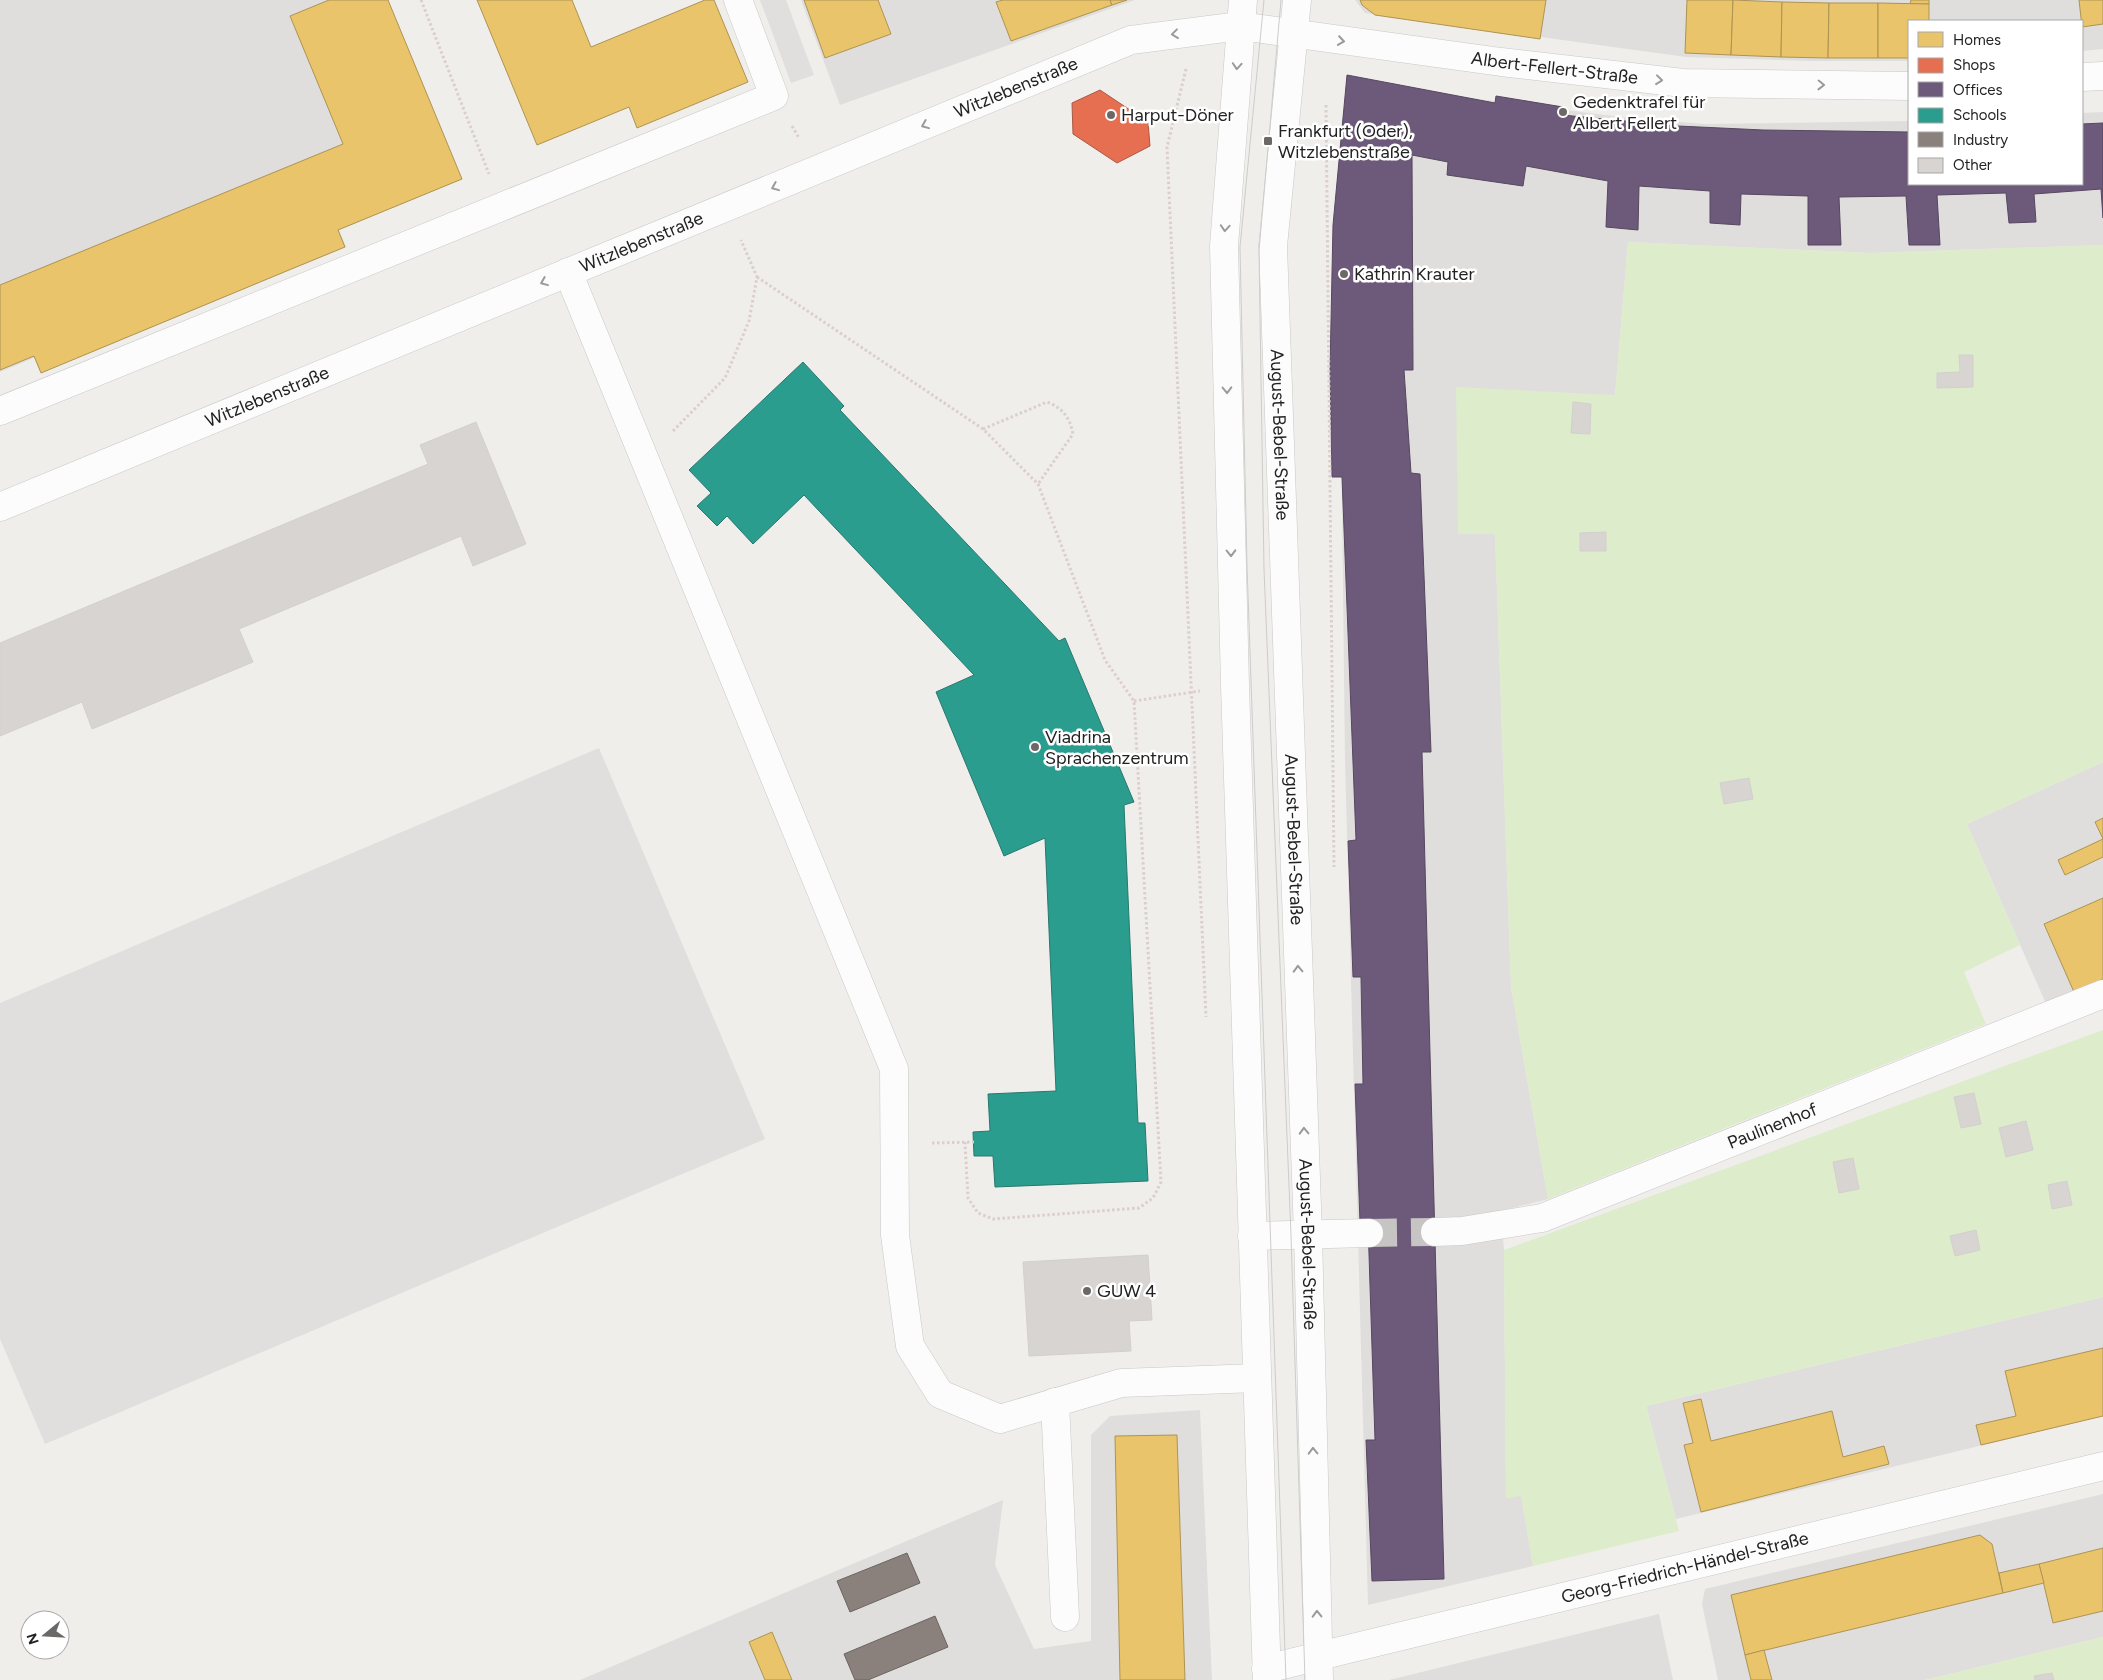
<svg xmlns="http://www.w3.org/2000/svg" width="2103" height="1680" viewBox="0 0 2103 1680" font-family="Figtree,sans-serif">
<rect width="100%" height="100%" fill="#f0eeeb"/>
<g fill="#dfdedc">
<path d="M0,0H388L461,179L339,230L346,247L41,373L34,358L0,372Z"/>
<path d="M801,0H1135L840,105Z"/>
<path d="M1355,0H2103V49L2082,51V21H1909V61H1812L1686,57L1365,13Z"/>
<path d="M1353,83L1621,117L1705,124L1909,121V184H2082V113L2103,112V245L1870,253L1628,242L1615,396L1458,534L1495,533L1511,987L1548,1199L1501,1211L1504,1250L1506,1498L1521,1495L1533,1566L1368,1605L1345,761L1339,240Z"/>
<path d="M2103,762V981L2047,1006L1967,824Z"/>
<path d="M2103,1297V1416L1676,1519L1646,1406Z"/>
<path d="M1200,1410L1212,1680H580L1003,1500L995,1565L1034,1649L1091,1641V1435L1110,1416Z"/>
<path d="M2103,1494V1637L1925,1680H1718L1702,1604L1705,1589Z"/>
<path d="M1659,1614L1673,1680H1389Z"/>
</g>
<g fill="#ddeccb">
<path d="M1628,242L1870,253L2103,245V762L1967,824L2020,945L1964,972L1986,1024L1548,1199L1511,987L1495,534H1458L1456,387L1615,395Z"/>
<path d="M2103,1030V1297L1646,1406L1679,1531L1533,1566L1521,1496L1506,1498L1504,1250Z"/>
<path d="M2103,1637V1680H1925Z"/>
</g>
<g fill="#e0dfde">
<path d="M760,0H786L814,75L791,83Z"/>
<path d="M599,748L765,1139L45,1444L0,1339V1003Z"/>
</g>
<g fill="#e9c46a" stroke="#ad9354">
<path d="M329,0H388L462,179L338,230L345,247L289,270L41,373L34,356L0,370V285L343,144L290,16Z"/>
<path d="M477,0H572L591,47L705,0H714L748,82L637,128L629,107L537,145Z"/>
<path d="M804,0H878L891,34L825,58Z"/>
<path d="M1003,0H1110L1112,5L1011,41L996,2Z"/>
<path d="M1110,0H1127L1112,5Z"/>
<path d="M1360,0H1546L1540,39L1375,15L1362,5Z"/>
<path d="M1687,0H1733L1731,55L1685,53Z"/>
<path d="M1733,0L1782,2L1781,57L1731,55Z"/>
<path d="M1911,0H1929V4H1910Z"/>
<path d="M2079,0H2103V24L2082,27Z"/>
<path d="M1782,2L1829,3L1828,58L1781,57Z"/>
<path d="M1829,3H1878V58H1828Z"/>
<path d="M1878,3L1929,4V21H1909V58H1878Z"/>
<path d="M2103,818V857L2065,875L2058,860L2103,839L2095,822Z"/>
<path d="M2103,898V979L2074,992L2044,924Z"/>
<path d="M2103,1348V1416L1981,1445L1976,1425L2016,1416L2005,1371Z"/>
<path d="M1701,1399L1711,1441L1832,1411L1843,1457L1884,1446L1889,1464L1701,1512L1684,1445L1693,1443L1683,1403Z"/>
<path d="M1177,1435L1185,1680H1120L1115,1436Z"/>
<path d="M1980,1535L1992,1544L2003,1593L1745,1655L1731,1595Z"/>
<path d="M2103,1548V1611L2053,1623L2039,1564Z"/>
<path d="M2039,1564L2044,1583L2003,1593L1999,1573Z"/>
<path d="M772,1632L792,1680H765L749,1642Z"/>
<path d="M1764,1650L1772,1680H1751L1745,1655Z"/>
</g>
<path fill="#e76f51" stroke="#ac5843" d="M1100,90L1148,122L1150,146L1117,163L1073,134L1072,103Z"/>
<path fill="#6d597a" stroke="#564860" d="M1347,75L1495,103L1496,96L1563,107L1562,115L1678,126L1763,130L1909,132V184H2082V124L2103,123V218L2101,189L2034,194L2036,222L2009,223L2006,193L1937,195L1940,245H1909L1906,196L1839,197L1841,245H1808V196L1741,194L1740,225L1710,223V191L1639,186L1638,230L1606,227L1608,181L1526,166L1523,186L1447,175L1448,162L1412,155L1413,370H1404L1411,473L1420,474L1431,752H1422L1444,1579L1372,1581L1366,1440H1375L1368,1223L1360,1222L1355,1084H1363L1361,977H1353L1348,841L1356,840L1342,477H1332L1330,370L1333,225Z"/>
<path fill="#2a9d8f" stroke="#28786e" d="M803,362L844,406L840,410L1059,641L1065,638L1134,802L1124,805L1138,1123H1145L1148,1181L995,1187L993,1156H974L973,1132L990,1131L988,1094L1056,1091L1045,838L1004,856L936,692L974,675L804,495L753,544L727,516L717,526L697,506L711,493L689,470Z"/>
<g fill="#8a817c" stroke="#6b6461">
<path d="M907,1553L920,1583L850,1612L837,1581Z"/>
<path d="M935,1616L948,1647L868,1680H855L844,1654Z"/>
</g>
<g fill="#d7d4d2" stroke="#d3d0cc">
<path d="M1959,355H1973V387L1937,388V373L1960,372Z"/>
<path d="M1573,402L1591,404L1590,434L1571,433Z"/>
<path d="M476,422L526,544L473,566L461,536L239,629L253,662L92,729L82,702L0,736V643L428,464L420,445Z"/>
<path d="M1606,532V551H1580V533Z"/>
<path d="M1749,778L1753,799L1724,804L1720,783Z"/>
<path d="M1974,1093L1981,1124L1961,1128L1954,1097Z"/>
<path d="M2026,1121L2033,1150L2006,1157L1999,1128Z"/>
<path d="M1853,1158L1859,1189L1839,1193L1833,1162Z"/>
<path d="M2067,1181L2072,1205L2052,1209L2048,1185Z"/>
<path d="M1976,1230L1980,1250L1955,1256L1950,1236Z"/>
<path d="M1148,1255L1152,1320L1129,1321L1131,1351L1029,1356L1023,1262Z"/>
<path d="M2052,1673L2054,1680H2035L2034,1676Z"/>
</g>
<g fill="none" stroke-linecap="round" stroke-linejoin="round">
<path stroke="#c7c5c3" stroke-width="28" stroke-dasharray="28 14" stroke-linecap="butt" d="M1369,1233L1435,1232"/>
<g stroke="#c9c8c7" stroke-width="29">
<g id="minor">
<path d="M1243,0L1224,246L1235,685L1267,1680"/>
<path id="s1" d="M1297,0L1273,246L1308,1235L1319,1680"/>
<path d="M2082,77L2103,76"/>
<path d="M568,272L894,1069L895,1235L910,1346L940,1394L1000,1419L1121,1383L1257,1378"/>
<path d="M0,411L774,96L738,0"/>
<path id="s2" d="M0,507L1131,40L1240,26L1501,62L1683,83L1909,86"/>
<path id="s3" d="M1435,1232L1462,1231L1542,1218L2103,994"/>
<path d="M1252,1236L1369,1233"/>
<path d="M1055,1402L1065,1617"/>
<path id="s4" d="M1266,1669L2103,1466"/>
</g>
</g>
<g stroke="#dccecd" stroke-width="3" stroke-dasharray="2.5 2.5" stroke-linecap="butt">
<path d="M421,0L489,174"/>
<path d="M1186,69L1167,147L1206,1017"/>
<path d="M1326,105L1334,867"/>
<path d="M792,126L799,138"/>
<path d="M757,277L983,429L1038,484L1105,660L1134,701L1161,1182L1153,1198L1139,1208L993,1219L978,1213L968,1198L965,1142"/>
<path d="M983,429L1047,402C1063,408 1070,418 1073,434L1038,484"/>
<path d="M673,431L725,378L749,321L757,277L741,240"/>
<path d="M1134,701L1200,691"/>
<path d="M932,1143L974,1142"/>
</g>
<use href="#minor" stroke="#fdfcfc" stroke-width="28"/>
<g stroke="#ccc" stroke-width="1">
<path d="M1264,0L1240,247L1247,566L1286,1680"/>
<path d="M1281,0L1259,251L1264,569L1291,1235L1305,1680"/>
</g>
</g>
<defs><path id="oneway-chevron" d="M-2-3.5L2.5 0L-2 3.5" fill="none" stroke-width="1.6" stroke-linecap="round" stroke-linejoin="round" transform="scale(1.25)"/></defs>
<g stroke="#9a9a9a">
<use href="#oneway-chevron" transform="translate(1175 34) rotate(173)"/>
<use href="#oneway-chevron" transform="translate(1341 41) rotate(8)"/>
<use href="#oneway-chevron" transform="translate(1237 66) rotate(94)"/>
<use href="#oneway-chevron" transform="translate(1659 80) rotate(6)"/>
<use href="#oneway-chevron" transform="translate(1821 85) rotate(1)"/>
<use href="#oneway-chevron" transform="translate(925 125) rotate(158)"/>
<use href="#oneway-chevron" transform="translate(775 187) rotate(158)"/>
<use href="#oneway-chevron" transform="translate(1225 228) rotate(94)"/>
<use href="#oneway-chevron" transform="translate(544 282) rotate(158)"/>
<use href="#oneway-chevron" transform="translate(1227 390) rotate(89)"/>
<use href="#oneway-chevron" transform="translate(1231 553) rotate(89)"/>
<use href="#oneway-chevron" transform="translate(1298 969) rotate(-92)"/>
<use href="#oneway-chevron" transform="translate(1304 1131) rotate(-92)"/>
<use href="#oneway-chevron" transform="translate(1313 1451) rotate(-91)"/>
<use href="#oneway-chevron" transform="translate(1317 1614) rotate(-91)"/>
</g>
<g fill="#6a6968" stroke="#fff" stroke-width="2">
<circle cx="1563" cy="112" r="5"/>
<circle cx="1111" cy="115" r="5"/>
<rect x="1263" y="136" width="10" height="10" rx="2.5"/>
<circle cx="1344" cy="274" r="5"/>
<circle cx="1035" cy="747" r="5"/>
<circle cx="1087" cy="1291" r="5"/>
</g>
<g text-anchor="middle" dominant-baseline="central" stroke-width="5" stroke-linejoin="round" paint-order="stroke">
<g font-size="18" fill="#222" stroke="#fff">
<text stroke="none"><textPath href="#s2" startOffset="1651">Albert-Fellert-Straße</textPath></text>
<text stroke="none"><textPath href="#s2" startOffset="1099">Witzlebenstraße</textPath></text>
<text stroke="none"><textPath href="#s2" startOffset="694">Witzlebenstraße</textPath></text>
<text stroke="none"><textPath href="#s2" startOffset="289">Witzlebenstraße</textPath></text>
<text stroke="none"><textPath href="#s1" startOffset="436">August-Bebel-Straße</textPath></text>
<text stroke="none"><textPath href="#s1" startOffset="841">August-Bebel-Straße</textPath></text>
<text stroke="none"><textPath href="#s3" startOffset="356">Paulinenhof</textPath></text>
<text stroke="none"><textPath href="#s1" startOffset="1246">August-Bebel-Straße</textPath></text>
<text stroke="none"><textPath href="#s4" startOffset="431">Georg-Friedrich-Händel-Straße</textPath></text>
</g>
<g font-size="18" fill="#222" stroke="#fff" text-anchor="start">
<text x="1573" y="102">Gedenktrafel für<tspan x="1573" dy="21">Albert Fellert</tspan></text>
<text x="1121" y="115">Harput-Döner</text>
<text x="1278" y="131">Frankfurt (Oder),<tspan x="1278" dy="21">Witzlebenstraße</tspan></text>
<text x="1354" y="274">Kathrin Krauter</text>
<text x="1045" y="737">Viadrina<tspan x="1045" dy="21">Sprachenzentrum</tspan></text>
<text x="1097" y="1291">GUW 4</text>
</g>
</g>
<rect x="1908" y="20" width="175" height="165" fill="#ffffff" stroke="#a7a7a7"/>
<rect x="1918" y="32" width="25" height="15" fill="#e9c46a" stroke="#a7a7a7"/>
<text x="1953" y="45" font-size="15" fill="#222222">Homes</text>
<rect x="1918" y="58" width="25" height="15" fill="#e76f51" stroke="#a7a7a7"/>
<text x="1953" y="70" font-size="15" fill="#222222">Shops</text>
<rect x="1918" y="82" width="25" height="15" fill="#6d597a" stroke="#a7a7a7"/>
<text x="1953" y="95" font-size="15" fill="#222222">Offices</text>
<rect x="1918" y="108" width="25" height="15" fill="#2a9d8f" stroke="#a7a7a7"/>
<text x="1953" y="120" font-size="15" fill="#222222">Schools</text>
<rect x="1918" y="132" width="25" height="15" fill="#8a817c" stroke="#a7a7a7"/>
<text x="1953" y="145" font-size="15" fill="#222222">Industry</text>
<rect x="1918" y="158" width="25" height="15" fill="#d7d4d2" stroke="#a7a7a7"/>
<text x="1953" y="170" font-size="15" fill="#222222">Other</text>
<g transform="translate(45 1635) rotate(252)"><circle r="24" fill="#ffffff" stroke="#a7a7a7"/>
<path d="M0-4L9 19L0 12L-9 19Z" fill="#6a6968"/>
<text y="-8" font-size="14" font-weight="bold" text-anchor="middle" fill="#222222">N</text>
</g>
</svg>
